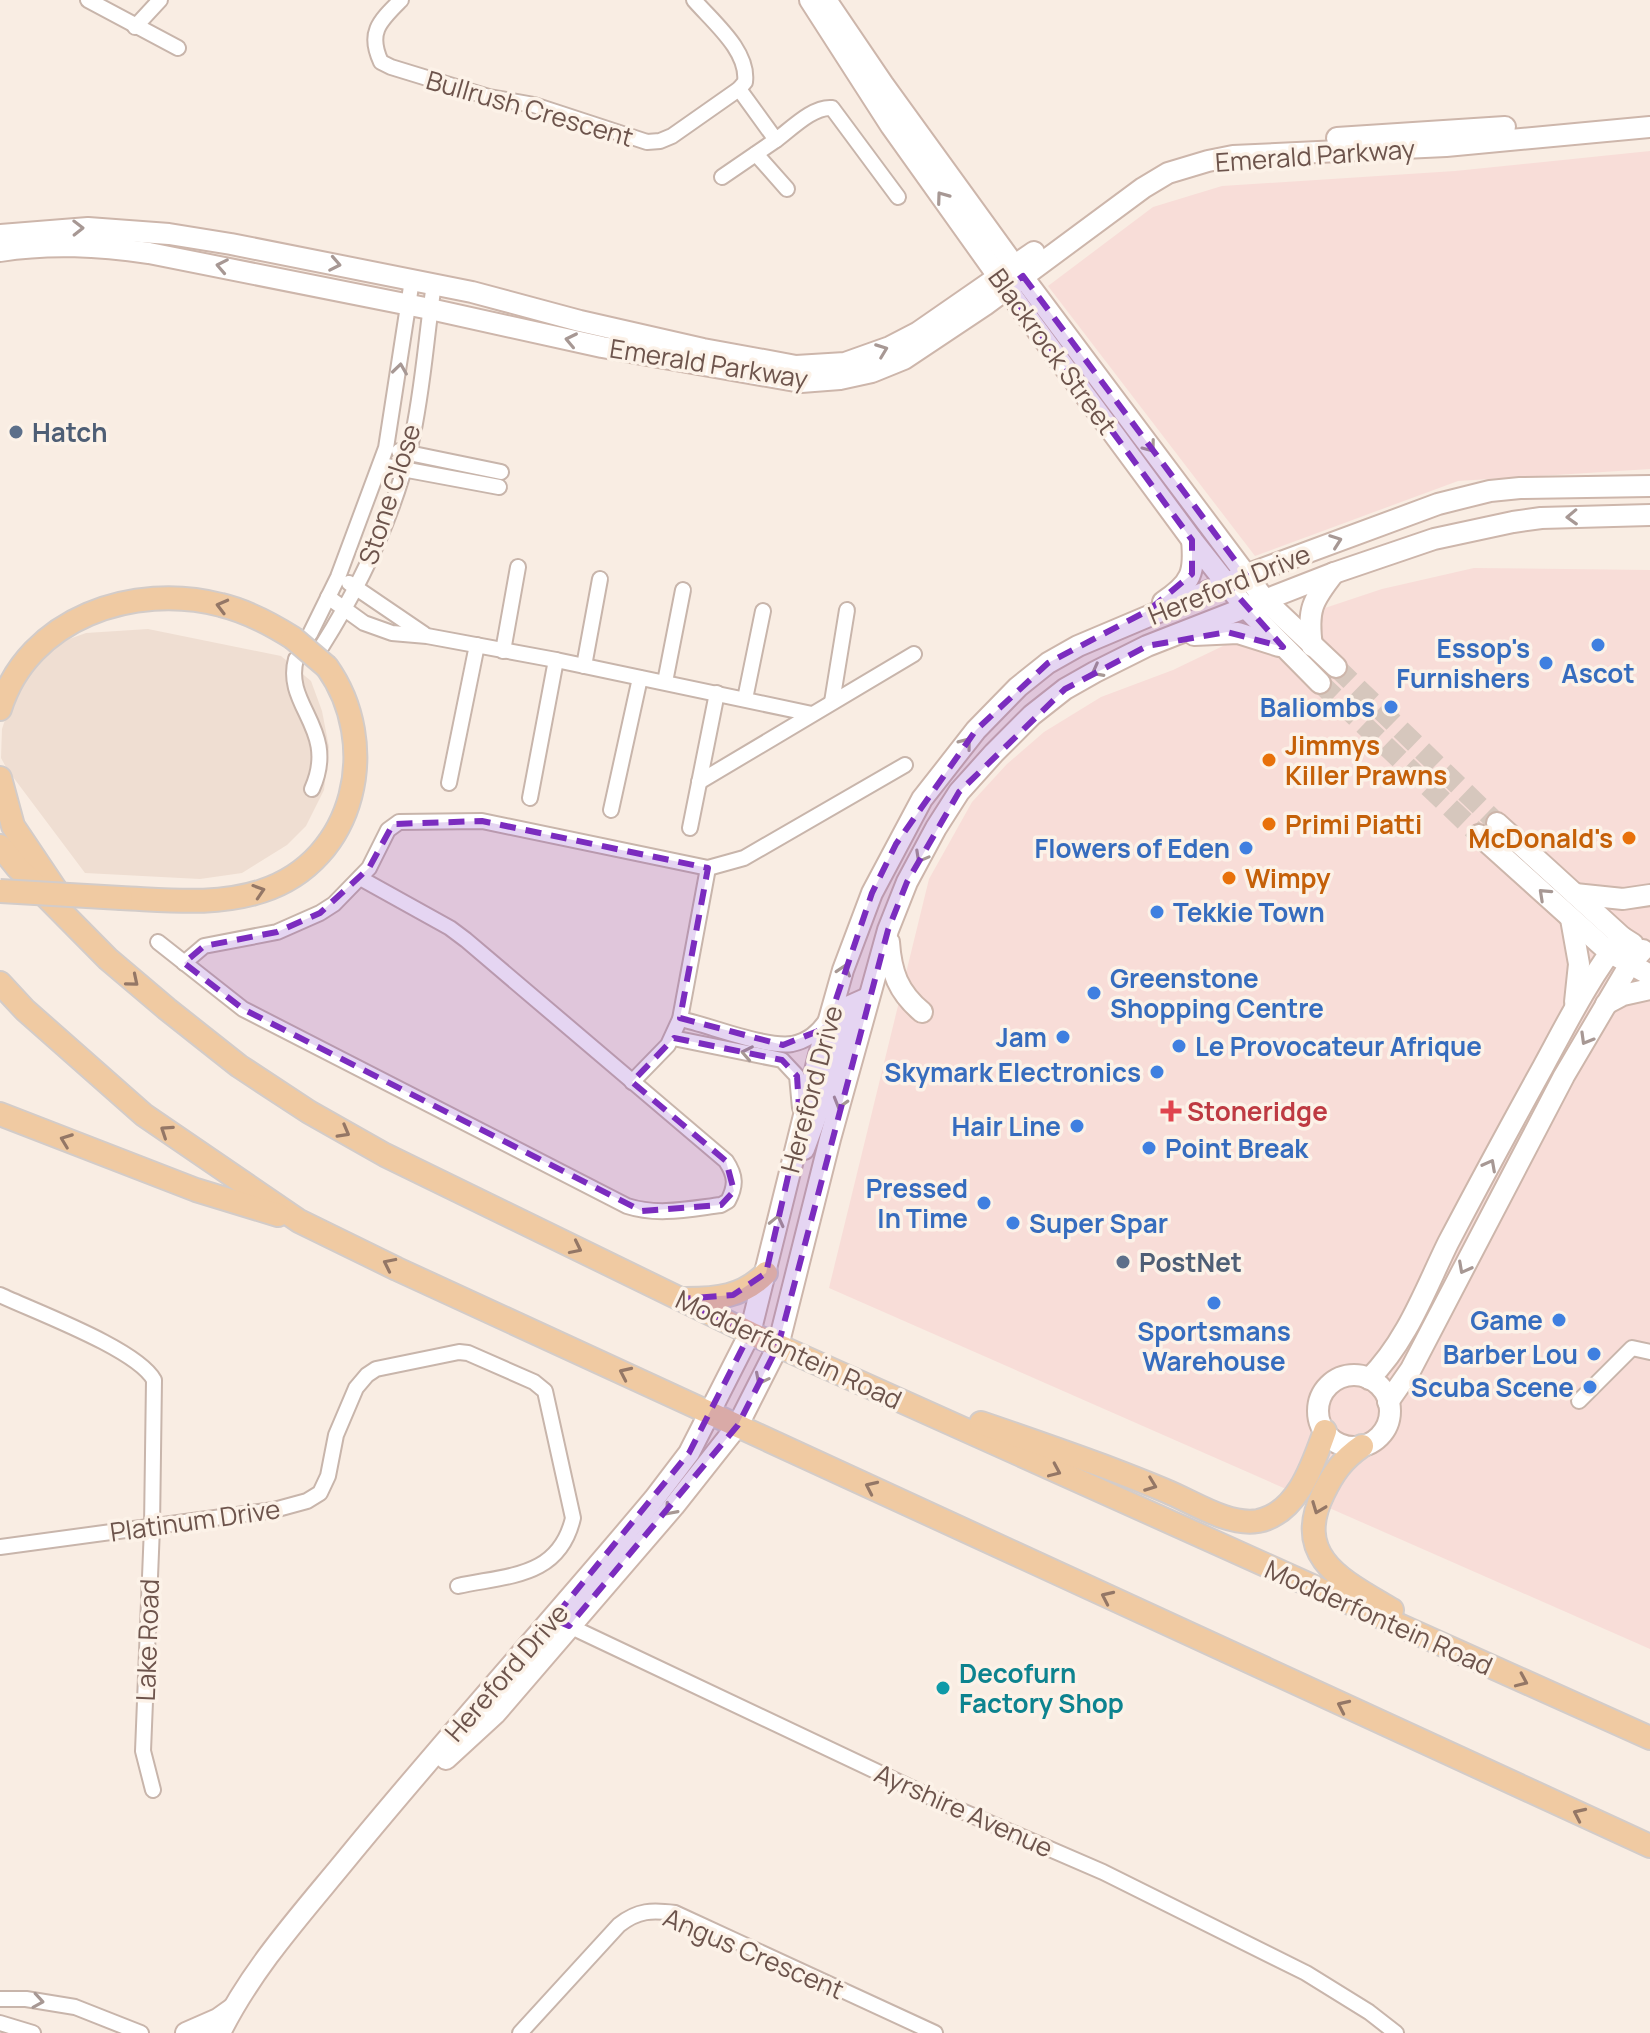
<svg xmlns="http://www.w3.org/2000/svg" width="1650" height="2033" viewBox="0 0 1650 2033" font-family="Manrope,sans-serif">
<rect width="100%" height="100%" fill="#f9ede3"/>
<path fill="#efded2" d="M148,629L281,656L311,681L322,711L329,747L324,790L306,826L287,845L242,873L200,879L85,873L7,769L1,758L2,729L9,708L28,674L61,642L86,633Z"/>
<g fill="#f8ddd8">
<path d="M1650,151V469L1458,481L1255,556L1048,286L1153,207L1222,186L1455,171Z"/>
<path d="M1474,568L1650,570V1649L829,1288L929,879L972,802L1007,764L1044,732L1101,697L1173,670L1250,633L1382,589Z"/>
</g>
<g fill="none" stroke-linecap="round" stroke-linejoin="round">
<g stroke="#d6c7bd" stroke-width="20" stroke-dasharray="20 10" stroke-linecap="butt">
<path d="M1336,667L1497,823"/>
<path d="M1320,683L1479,835"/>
</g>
<g stroke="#c8b5ab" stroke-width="18">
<g id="street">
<path d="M88,0L178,48"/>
<path d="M401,0C380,21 367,32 381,62L391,67L489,97L534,105L647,142L660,141L672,136L739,89L745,82C749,51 713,22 694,0"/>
<path d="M135,27L160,0"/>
<path d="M739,89L776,140C791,129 813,106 832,108L898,197"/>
<path d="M756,154L787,189"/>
<path d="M722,177L776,140"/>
<path d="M399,451L501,472"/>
<path d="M381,465L499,487"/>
<path d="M349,583L424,634"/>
<path d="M328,597L364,623L392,633L427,636L556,660L812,714"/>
<path d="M310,634L338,577L386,448L412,280"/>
<path d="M322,646C361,584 394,515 411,443C423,391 426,337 434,284"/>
<path d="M503,651L518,567"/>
<path d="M296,659C283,706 339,729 312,789"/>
<path d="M584,666L600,579"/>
<path d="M665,682L683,590"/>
<path d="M745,699L763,611"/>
<path d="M832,702L847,610"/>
<path d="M699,782L914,654"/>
<path d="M449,783L477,645"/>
<path d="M530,798L556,660"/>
<path d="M611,810L640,678"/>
<path d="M690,828L717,693"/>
<path d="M158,942L243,1009L627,1206C658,1216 689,1209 721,1205L728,1201C736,1186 736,1176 726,1161L466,940L450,928L360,878"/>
<path d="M184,963L204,946L277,932L320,913L334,904L369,868L388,830L399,822L482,821L708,868L744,858L905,765"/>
<path d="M680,1019C709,1025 765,1048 792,1044C808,1041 818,1032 827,1019"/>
<path d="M673,1038L782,1060L797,1076L800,1108"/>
<path d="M632,1082L668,1045L680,1019L708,868"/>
<path d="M0,1295C36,1312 137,1349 154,1380L152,1527L143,1751L153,1790"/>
<path d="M1579,1401L1632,1348L1650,1352"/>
<path d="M0,1547L274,1510L307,1501L320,1493L328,1476L336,1435L356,1388L367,1375L376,1369L459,1352L468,1353L534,1382L545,1391L573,1518C559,1578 508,1575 458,1586"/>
<path d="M565,1624L941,1802L1103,1872L1306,1973L1369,2012L1396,2033"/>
<path d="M0,1999H26L75,2007L141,2033"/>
<path d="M0,2023L33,2033"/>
<path d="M520,2033L619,1925C638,1910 652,1910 675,1913L935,2033"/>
</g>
</g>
<g stroke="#cdb6ab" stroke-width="24">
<g id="secondary">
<path d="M810,0L891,126L1020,307L1192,540L1245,607L1320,683"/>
<path d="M826,0L883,84L1014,265L1265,600L1336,667"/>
<path d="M1337,138L1505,127"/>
<path d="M0,235L88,228L169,234L231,244L472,292L580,321L703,349L796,366L845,363L890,347L917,333L1034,252"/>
<path d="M0,251C51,243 99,246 149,253L430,309L602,347L801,382L840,379L872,372L904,359L985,305L1143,188L1168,173L1208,161L1233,156L1446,146L1650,127"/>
<path d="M1163,602C1192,583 1195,572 1192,540"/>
<path d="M1194,635L1238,633L1279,646"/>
<path d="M1312,646C1307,610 1312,601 1334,573"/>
<path d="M1497,823L1622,937L1633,944"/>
<path d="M1479,835L1609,952L1650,975"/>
<path d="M1575,894L1623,899L1650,895"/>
<path d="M1571,919L1579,964L1575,1002"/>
<path d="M889,942C891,972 898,992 922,1012"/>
<path d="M1606,1004L1623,995L1650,989"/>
<path d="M804,1149L828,1084L850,1006L868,998"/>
<circle cx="1354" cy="1411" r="36"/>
<path d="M1369,1379C1407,1341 1425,1290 1448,1243C1479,1184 1511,1125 1543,1067C1567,1023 1590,976 1622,937"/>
<path d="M1388,1402L1411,1369L1564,1076L1630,964L1643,950"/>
<path d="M446,1759L495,1714L674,1506L738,1425L778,1346L830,1139L888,930L907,882L936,828L959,792L994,753L1032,715L1065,689L1095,672L1147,646L1334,573L1434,539L1513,522L1541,518L1650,515"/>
<path d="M186,2033L218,2019L232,2009"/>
<path d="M220,2033C253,1966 306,1909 353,1851C451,1732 555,1617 654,1499L689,1453L750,1333L819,1055L843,970L872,893L922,799L976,730L1018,687L1048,663L1078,646L1246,575L1438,504L1490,491L1520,488L1650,486"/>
</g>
</g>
<g stroke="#d3ccc9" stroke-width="26">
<g id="primary">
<path d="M0,709C28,618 134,582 221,605C246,611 271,624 293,638"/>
<path d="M0,778L13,826L58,893"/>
<path d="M0,846L17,867L108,959L167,1009L239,1066L309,1112L385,1155L750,1333L1650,1738"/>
<path d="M121,898C168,900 217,906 262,891C357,860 381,743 327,667"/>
<path d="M0,983L25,1010L144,1115L299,1221L397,1269L1650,1846"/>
<path d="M0,1114L196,1190L278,1215"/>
<path d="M686,1299C716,1299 743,1297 766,1273"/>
<path d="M981,1423C1022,1437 1062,1451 1103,1466C1124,1474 1145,1482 1166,1491C1193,1502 1228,1526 1258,1521C1298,1513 1313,1464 1325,1431"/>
<path d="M1362,1446C1343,1459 1333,1473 1323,1494C1292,1558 1344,1581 1392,1610"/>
</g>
</g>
<use href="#street" stroke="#fff" stroke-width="14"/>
<use href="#secondary" stroke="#fff" stroke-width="20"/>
<use href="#primary" stroke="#f0caa2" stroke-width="22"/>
<g stroke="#d3ccc9" stroke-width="26" stroke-linecap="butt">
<g id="primary-bridge">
<path d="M293,638L327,667"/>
<path d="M0,891L121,898"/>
</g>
</g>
<use href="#primary-bridge" stroke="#f0caa2" stroke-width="22"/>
</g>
<defs><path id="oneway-chevron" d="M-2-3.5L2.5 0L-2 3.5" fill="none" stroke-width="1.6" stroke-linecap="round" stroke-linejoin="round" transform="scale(2)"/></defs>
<g stroke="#a79894">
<use href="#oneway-chevron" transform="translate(942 197) rotate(-126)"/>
<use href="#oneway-chevron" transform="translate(78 228) rotate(-1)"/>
<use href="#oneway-chevron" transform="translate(335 264) rotate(11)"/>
<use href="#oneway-chevron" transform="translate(222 266) rotate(-169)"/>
<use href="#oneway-chevron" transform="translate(571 340) rotate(-168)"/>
<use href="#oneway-chevron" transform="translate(882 350) rotate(-21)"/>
<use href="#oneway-chevron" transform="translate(400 369) rotate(-82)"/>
<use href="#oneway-chevron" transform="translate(1150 447) rotate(53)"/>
<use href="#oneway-chevron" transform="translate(1572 517) rotate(178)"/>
<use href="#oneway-chevron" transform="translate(1336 541) rotate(-20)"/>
<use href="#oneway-chevron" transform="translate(1097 671) rotate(152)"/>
<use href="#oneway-chevron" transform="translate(966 743) rotate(-52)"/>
<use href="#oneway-chevron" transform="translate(921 857) rotate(119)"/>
<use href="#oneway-chevron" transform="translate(1544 894) rotate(-137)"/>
<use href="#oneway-chevron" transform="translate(844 970) rotate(-72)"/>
<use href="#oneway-chevron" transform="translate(1586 1039) rotate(120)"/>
<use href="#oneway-chevron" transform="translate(747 1053) rotate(-169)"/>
<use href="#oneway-chevron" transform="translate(840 1103) rotate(106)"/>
<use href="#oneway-chevron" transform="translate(1490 1165) rotate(-62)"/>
<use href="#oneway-chevron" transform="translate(777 1221) rotate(-77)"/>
<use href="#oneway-chevron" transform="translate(1464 1268) rotate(118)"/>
<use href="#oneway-chevron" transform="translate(761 1379) rotate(117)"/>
<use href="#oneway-chevron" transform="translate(670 1510) rotate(131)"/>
<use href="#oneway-chevron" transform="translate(38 2001) rotate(9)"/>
</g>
<g stroke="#947766">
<use href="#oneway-chevron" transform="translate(222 606) rotate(-165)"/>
<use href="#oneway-chevron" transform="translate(259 891) rotate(-18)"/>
<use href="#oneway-chevron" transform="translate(133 981) rotate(40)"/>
<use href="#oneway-chevron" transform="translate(166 1131) rotate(-146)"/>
<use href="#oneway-chevron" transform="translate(344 1132) rotate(29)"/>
<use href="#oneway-chevron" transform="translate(66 1140) rotate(-159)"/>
<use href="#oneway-chevron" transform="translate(576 1248) rotate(26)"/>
<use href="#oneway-chevron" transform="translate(389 1264) rotate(-154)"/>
<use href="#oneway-chevron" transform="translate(625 1373) rotate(-155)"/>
<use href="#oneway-chevron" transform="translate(1055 1471) rotate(24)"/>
<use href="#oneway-chevron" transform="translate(1151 1485) rotate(21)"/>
<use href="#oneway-chevron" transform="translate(871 1487) rotate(-155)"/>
<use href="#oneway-chevron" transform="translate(1318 1508) rotate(111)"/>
<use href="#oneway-chevron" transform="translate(1107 1597) rotate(-155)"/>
<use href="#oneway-chevron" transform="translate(1522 1681) rotate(24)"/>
<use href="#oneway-chevron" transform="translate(1343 1706) rotate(-155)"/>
<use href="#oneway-chevron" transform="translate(1579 1814) rotate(-155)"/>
</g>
<path fill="#7b2cbf" fill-opacity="0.2" stroke="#7b2cbf" stroke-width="6" stroke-dasharray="16 10" stroke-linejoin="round" d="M1023,276L1246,575L1226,583L1283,647L1227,632L1147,646L1065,689L959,792L907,882L888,930L778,1346L738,1425L569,1626L553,1619L689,1453L750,1333L680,1299L733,1295L766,1273L800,1124L797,1076L782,1060L674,1038L632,1082L726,1161L734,1191L721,1205L642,1211L243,1009L184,963L204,946L277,932L320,913L369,868L393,824L482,821L708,868L680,1018L783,1045L818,1031L831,1014L872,893L896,844L976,730L1048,663L1149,610L1192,574V540L1007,288Z"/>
<g fill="#5c6f8a" stroke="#fcf2e8" stroke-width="3">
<circle cx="16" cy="432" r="8"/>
<circle cx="1123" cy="1262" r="8"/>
</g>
<g fill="#3f7fe0" stroke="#fcf2e8" stroke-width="3">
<circle cx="1598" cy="645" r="8"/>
<circle cx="1546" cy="663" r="8"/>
<circle cx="1391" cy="707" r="8"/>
<circle cx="1246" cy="848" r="8"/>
<circle cx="1157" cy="912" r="8"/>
<circle cx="1094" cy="993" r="8"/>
<circle cx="1063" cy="1037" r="8"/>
<circle cx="1179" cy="1046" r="8"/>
<circle cx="1157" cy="1072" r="8"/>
<circle cx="1077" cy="1126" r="8"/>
<circle cx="1149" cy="1148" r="8"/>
<circle cx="984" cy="1203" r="8"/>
<circle cx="1013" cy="1223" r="8"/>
<circle cx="1214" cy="1303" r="8"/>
<circle cx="1559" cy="1320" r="8"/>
<circle cx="1594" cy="1354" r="8"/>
<circle cx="1590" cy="1387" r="8"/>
</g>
<g fill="#e8710a" stroke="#fcf2e8" stroke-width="3">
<circle cx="1269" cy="760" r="8"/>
<circle cx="1269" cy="824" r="8"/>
<circle cx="1629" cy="838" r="8"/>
<circle cx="1229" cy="878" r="8"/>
</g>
<path fill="#e0444e" stroke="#fcf2e8" stroke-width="3" d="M1167 1099h8v8h8v8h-8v8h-8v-8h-8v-8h8z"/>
<circle fill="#0f9aa8" stroke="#fcf2e8" stroke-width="3" cx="943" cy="1688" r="8"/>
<g text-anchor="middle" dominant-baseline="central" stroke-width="7" stroke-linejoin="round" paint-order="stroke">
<g font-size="26" fill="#6d544c" stroke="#fcf2e8">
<text transform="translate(530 108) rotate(16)">Bullrush Crescent</text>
<text transform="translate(1315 155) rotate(-4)">Emerald Parkway</text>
<text transform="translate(1053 351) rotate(54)">Blackrock Street</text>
<text transform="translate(709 363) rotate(9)">Emerald Parkway</text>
<text transform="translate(389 494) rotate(-72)">Stone Close</text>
<text transform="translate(1229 584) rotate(-22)">Hereford Drive</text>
<text transform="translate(811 1089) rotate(-75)">Hereford Drive</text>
<text transform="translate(789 1349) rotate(25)">Modderfontein Road</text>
<text transform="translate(195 1520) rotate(-8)">Platinum Drive</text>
<text transform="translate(1379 1617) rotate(24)">Modderfontein Road</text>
<text transform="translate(147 1640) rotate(-88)">Lake Road</text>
<text transform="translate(506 1672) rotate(-49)">Hereford Drive</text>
<text transform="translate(964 1810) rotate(24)">Ayrshire Avenue</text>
<text transform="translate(754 1953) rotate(23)">Angus Crescent</text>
</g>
<g font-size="26" font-weight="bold" fill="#4e5e75" stroke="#fcf2e8" text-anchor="start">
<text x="32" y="432">Hatch</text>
<text x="1139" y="1262">PostNet</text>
</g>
<g font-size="26" font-weight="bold" fill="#366cbe" stroke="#fcf2e8" text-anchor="end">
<text x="1530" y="648">Essop's<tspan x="1530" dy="30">Furnishers</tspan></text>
<text x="1598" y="673" text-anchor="middle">Ascot</text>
<text x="1375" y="707">Baliombs</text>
<text x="1230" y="848">Flowers of Eden</text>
<text x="1173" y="912" text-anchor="start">Tekkie Town</text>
<text x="1110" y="978" text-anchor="start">Greenstone<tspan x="1110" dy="30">Shopping Centre</tspan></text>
<text x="1047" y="1037">Jam</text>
<text x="1195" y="1046" text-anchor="start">Le Provocateur Afrique</text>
<text x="1141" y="1072">Skymark Electronics</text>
<text x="1061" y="1126">Hair Line</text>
<text x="1165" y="1148" text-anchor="start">Point Break</text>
<text x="968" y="1188">Pressed<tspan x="968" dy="30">In Time</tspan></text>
<text x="1029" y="1223" text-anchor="start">Super Spar</text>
<text x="1543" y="1320">Game</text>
<text x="1214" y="1331" text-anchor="middle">Sportsmans<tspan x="1214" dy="30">Warehouse</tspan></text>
<text x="1578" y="1354">Barber Lou</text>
<text x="1574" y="1387">Scuba Scene</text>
</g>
<g font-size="26" font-weight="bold" fill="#c56008" stroke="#fcf2e8" text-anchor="start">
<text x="1285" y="745">Jimmys<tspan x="1285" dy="30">Killer Prawns</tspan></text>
<text x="1285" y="824">Primi Piatti</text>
<text x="1613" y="838" text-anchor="end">McDonald's</text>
<text x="1245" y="878">Wimpy</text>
</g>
<g font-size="26" font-weight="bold" fill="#be3a42" stroke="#fcf2e8" text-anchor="start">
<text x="1187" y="1111">Stoneridge</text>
</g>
<g font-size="26" font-weight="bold" fill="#0d838f" stroke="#fcf2e8" text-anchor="start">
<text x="959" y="1673">Decofurn<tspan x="959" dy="30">Factory Shop</tspan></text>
</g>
</g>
</svg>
